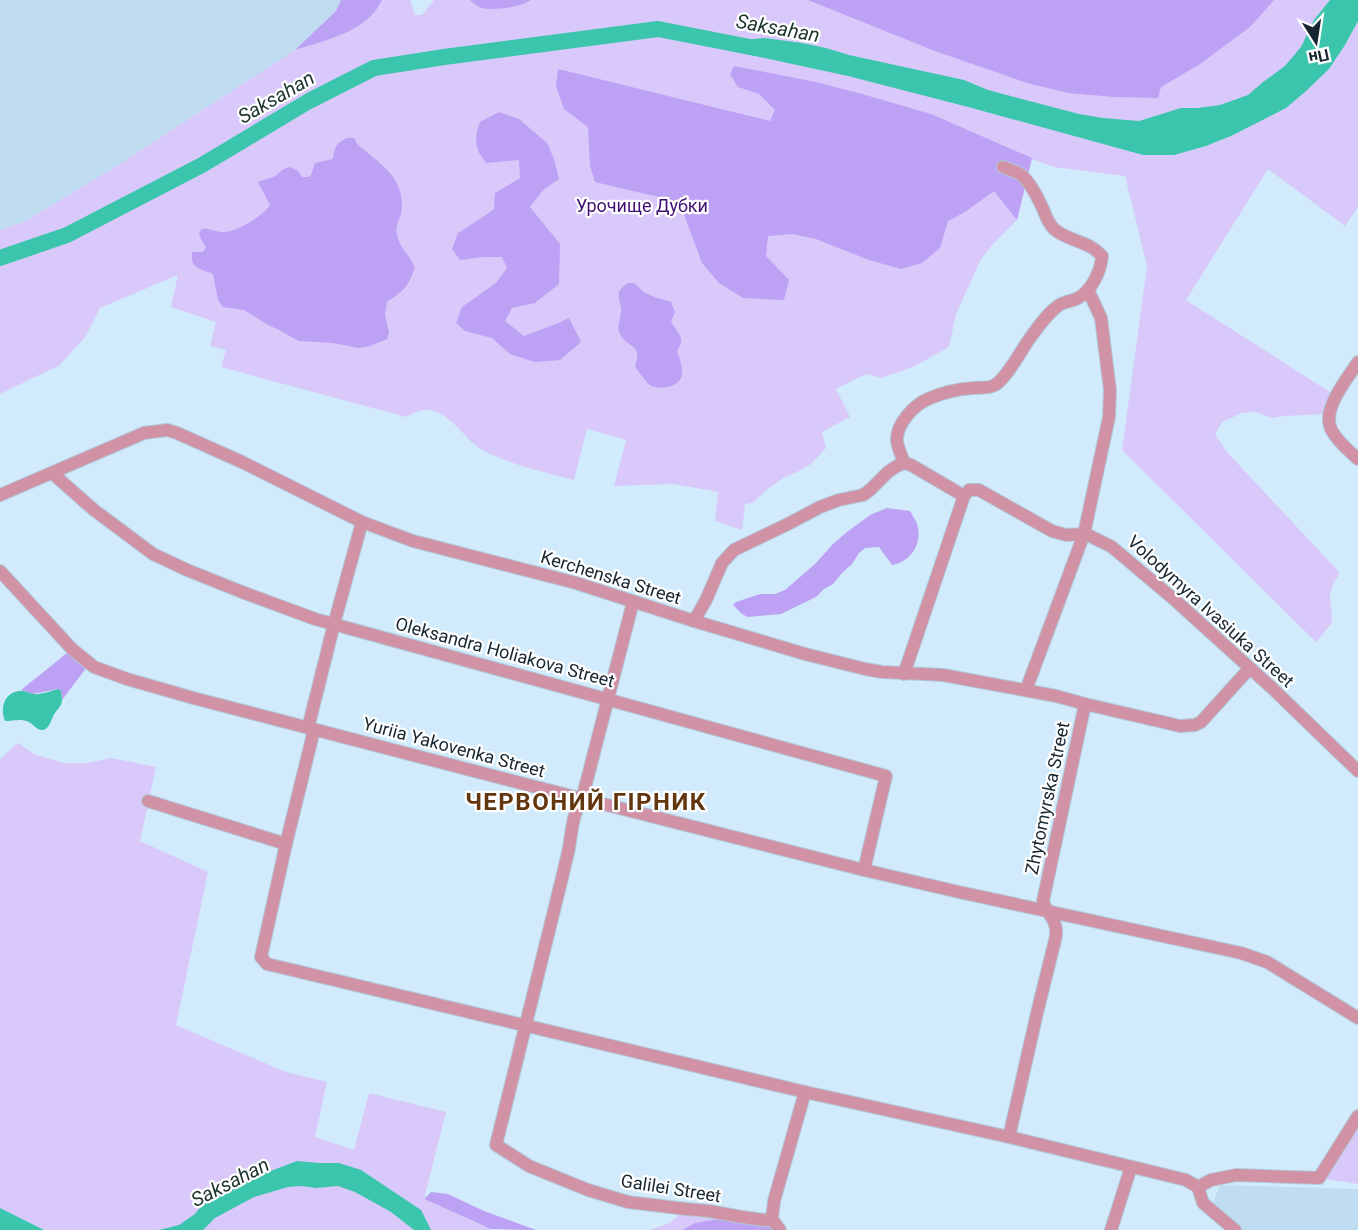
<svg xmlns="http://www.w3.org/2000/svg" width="1358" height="1230" viewBox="0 0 1358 1230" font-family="Roboto,sans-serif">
<rect width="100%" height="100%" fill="#d2ebfc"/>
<g fill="#c0dcf0">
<path d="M0,0H341L336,11L295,50L112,169L24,222L0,230Z"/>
<path d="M1220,1185L1358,1189V1230H1243L1213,1203Z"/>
</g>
<g fill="#d8c9fa">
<path d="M382,0H410L415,15H422L434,0H470L481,8L527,3L531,0H1343L1342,11L1241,110L1102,143L1143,155H1174L1206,146L1231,136L1329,69L1345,45L1358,21V207L1345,226L1268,169L1186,300L1336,396L1329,414L1284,416L1272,418L1256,412L1242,413L1222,422L1215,434L1227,452L1340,573L1333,584L1330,595L1332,619L1331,624L1316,642L1122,450L1147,266L1125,176L1054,167L1032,159L1017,220L993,244L981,259L956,314L949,347L915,366L882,378L866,374L836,389L850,417L822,432L826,448L811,464L801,470L785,477L769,488L752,503L745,504L742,530L715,521L718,492L674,484L614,486L626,440L587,429L574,480C543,472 512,465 484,451C465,441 455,417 433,411C423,408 415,412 406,417L221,367L226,350L210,346L216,322L171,307L178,275L100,308L85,337L60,365L0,394V230L24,222L112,169L295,50L341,35L379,6Z"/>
<path d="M18,743L36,755L65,763H88L111,758L156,767L140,841L208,872L176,1025L286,1072L327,1082L315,1137L354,1150L369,1093L446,1112L424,1199L472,1221L490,1228L491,1230H0V759Z"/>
<path d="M1358,1116V1184L1319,1178Z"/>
<path d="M686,1209L736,1216L695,1223L682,1230H650L670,1223Z"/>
</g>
<g fill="#bca1f4">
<path d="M341,0H382C367,32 326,40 295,50L336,11Z"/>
<path d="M470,0H531C521,7 494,11 482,8C478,7 473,3 470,0Z"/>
<path d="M808,0H1274L1250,27L1200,64L1161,87L1158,98L1114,97L1068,93L1027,83L935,51Z"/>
<path d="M734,66L816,82L862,94L931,114L1032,158L1017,220L994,191L965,212L948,221L940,248L922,263L901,269L869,260L816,239L792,234L768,236L766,256L789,280L784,300L743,298L719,283L702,263L682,209L659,197L595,182L590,166L588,127L564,109L556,86L558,69L770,121L775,110L759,94L738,87L730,74Z"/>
<path d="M499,112L519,119L547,143L554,159L559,179L543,190L530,207L560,244L559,284L535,303L512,308L505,321L524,336L556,324L569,318L581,342L560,360L535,362L510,354L492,338L465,331L456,323L462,307L496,283L507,268L502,257H483L460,260L452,249L458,233L486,215L494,209L495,193L520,178L519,160L486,163C474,148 474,138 480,122Z"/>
<path d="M347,138H354L358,145C379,163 403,176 402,207C402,217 394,225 397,235C400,248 409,255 415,267C408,287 405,290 387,302L385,315L389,333L387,339L370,346L359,348L333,343L299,341L277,329L268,325L244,310L223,307L218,300L213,274C200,269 190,268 192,252H203L206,247L201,239L199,233L202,229C210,228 217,233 225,232C238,231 263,216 270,205L258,182C263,180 268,179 273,177C281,174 279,169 290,167L298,171L302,177H308L311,175L315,163L333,159C335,147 335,144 347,138Z"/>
<path d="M628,283H634L644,292L654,297L671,302L675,312L671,322C677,332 687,339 677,350C679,358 683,366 682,374C681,387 660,391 650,385C646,382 638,371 635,366C644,343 626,349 619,332C617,324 622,316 621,308C620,302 617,296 620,290C622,287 625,285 628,283Z"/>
<path d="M887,508L910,511C912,515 916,520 917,524C923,543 911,562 892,565L879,547L865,548L859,553L852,564L842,573L833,584L824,589L816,597L781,614L748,617L742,614L733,605L736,602L760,594H775L785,590L815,564L833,544L847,532L870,515Z"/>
<path d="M72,649L90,663L62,700L61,691L58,689L33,694L21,690Z"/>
<path d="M431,1192L448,1194L484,1211L536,1230L491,1229L424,1199Z"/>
<path d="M736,1216L763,1220L780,1230H682L695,1223Z"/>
</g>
<g fill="#3bc5ad">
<path d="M1330,0H1358V21L1345,45L1329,69L1306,91L1286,108L1231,136L1206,146L1174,155H1143L972,108L848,76L746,54L733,45L746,40L765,38L802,43L826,48L849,55L964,80L988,90L1079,114L1103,118L1139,121L1181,108H1198L1220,105L1248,95L1263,82L1285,66L1301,47L1314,20Z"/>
<path d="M58,689L61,691C61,691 62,699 62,700C62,705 58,709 55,713C51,718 50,731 41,730C36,729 33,724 29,722C21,718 13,721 5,721C0,708 4,693 19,691C25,690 28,693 33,694C41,695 51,691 58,689Z"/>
<path d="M297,1161L319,1163H339L361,1170L421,1210L431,1230H414L391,1212L355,1192L338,1186L316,1188L301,1186L288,1187L254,1197L215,1218L203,1230H159L179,1225L195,1214L203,1204L217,1194L252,1178Z"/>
<path d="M0,1208L44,1230H0Z"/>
</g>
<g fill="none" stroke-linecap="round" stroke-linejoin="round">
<path stroke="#3bc5ad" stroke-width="16" d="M0,258L67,235L202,165L309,101L374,68L444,57L658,29L755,48"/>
<g stroke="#b0c8d8" stroke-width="14">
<g id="minor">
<path d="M1358,362C1347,379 1320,411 1332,431C1338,442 1349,451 1358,459"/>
<path d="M904,463C902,456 898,449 897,441C896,424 914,405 928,399C941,393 958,389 973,388C980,387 988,389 995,385C1006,379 1022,349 1030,338C1038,327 1049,311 1061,304C1067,301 1073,301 1078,298C1092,291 1101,270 1102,256C1088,240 1069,242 1054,229C1048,223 1046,216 1043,209C1038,198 1030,181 1020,174C1015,171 1008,169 1003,167"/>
<path d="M52,473L94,510L153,554L187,570L242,592L315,619L886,776L864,870"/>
<path d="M0,495L144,433L167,430L177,433L242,462L362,522L413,541L576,583L694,621L805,654L865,669L882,672L943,675L1056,696L1085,704"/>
<path d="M0,571L72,649L94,667L127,679L197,699L532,786L864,870L959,892L1241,953L1267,962L1358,1018"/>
<path d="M633,602L582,799C573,814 573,824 570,841C569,852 565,863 563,874L496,1145L529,1166L588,1190L628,1202L686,1209L709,1211L736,1216L763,1220L772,1219"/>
<path d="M694,621L706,600L722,563L734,550L790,523L820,507L839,500L863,495L870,490L888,472L897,466L904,463L911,465L964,496"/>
<path d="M904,674L964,496L969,490H979L1052,531L1066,535L1084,534L1090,536L1112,547L1176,601L1272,688L1358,771"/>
<path d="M1026,690L1084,534L1109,417L1110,390L1101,318L1088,290"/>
<path d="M308,728L334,624L362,522"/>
<path d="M314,730L286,844L261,957L267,964L805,1092L1009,1137L1186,1180L1198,1187"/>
<path d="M148,801L286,844"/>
<path d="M1009,1137L1037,1013L1056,936C1057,917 1048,917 1043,901L1085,704L1180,726L1195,725L1201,722L1249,669"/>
<path d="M1198,1187L1211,1180L1236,1175L1319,1178L1358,1116"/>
<path d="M1198,1187L1203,1203L1235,1230"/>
<path d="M772,1219L774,1201L805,1092"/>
<path d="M772,1219L780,1230"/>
<path d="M1111,1230L1131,1167"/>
</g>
</g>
<use href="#minor" stroke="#d292a6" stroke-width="12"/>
</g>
<g text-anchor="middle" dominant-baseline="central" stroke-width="4.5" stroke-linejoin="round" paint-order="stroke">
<g font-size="18" fill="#3f1172" stroke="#fff">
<text x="642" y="205">Урочище Дубки</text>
</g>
<g font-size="18" fill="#172732" stroke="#fff">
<text transform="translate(611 577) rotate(17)">Kerchenska Street</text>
<text transform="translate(1211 611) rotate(42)">Volodymyra Ivasiuka Street</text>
<text transform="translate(505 652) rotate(15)">Oleksandra Holiakova Street</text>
<text transform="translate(454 747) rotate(15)">Yuriia Yakovenka Street</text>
<text transform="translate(1047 798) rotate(-78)">Zhytomyrska Street</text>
<text transform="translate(671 1188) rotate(9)">Galilei Street</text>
</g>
<g font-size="20" font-style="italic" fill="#1d342f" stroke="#fff">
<text transform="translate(778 28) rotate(10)">Saksahan</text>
<text transform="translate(276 97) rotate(-30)">Saksahan</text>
<text transform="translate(230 1182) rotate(-27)">Saksahan</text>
</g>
<g font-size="24" font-weight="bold" letter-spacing="1.5" fill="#623710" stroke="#fff">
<text x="586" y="802">ЧЕРВОНИЙ ГІРНИК</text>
</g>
</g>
<g transform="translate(1316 42) rotate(168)" stroke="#ffffff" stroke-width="4.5" paint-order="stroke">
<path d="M0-4.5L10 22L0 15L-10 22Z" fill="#172732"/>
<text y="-9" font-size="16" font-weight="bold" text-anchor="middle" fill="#172732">Пн</text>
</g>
</svg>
